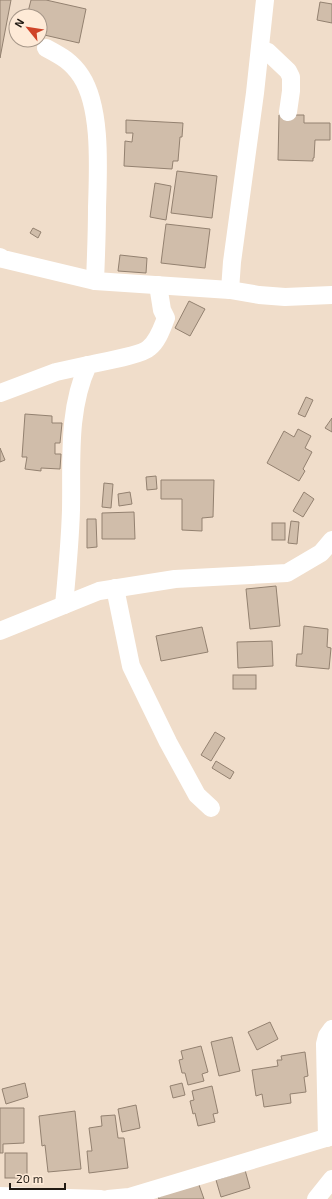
<svg xmlns="http://www.w3.org/2000/svg" width="332" height="1199" viewBox="0 0 332 1199" font-family="'Exo 2',sans-serif">
<rect width="100%" height="100%" fill="#f0ddca"/>
<g fill="#d0bdaa" stroke="#938170">
<path d="M0,0H11L0,58Z"/>
<path d="M31,0H46L86,9L79,43L40,34V16H27Z"/>
<path d="M320,2L332,4V23L317,20Z"/>
<path d="M279,115H304V123H330V140H315L314,158H313V161L278,160Z"/>
<path d="M126,120L183,123L182,137H180L178,161H173L172,169L124,166L125,141L132,142L133,133H126Z"/>
<path d="M177,171L217,176L212,218L171,213Z"/>
<path d="M155,183L171,186L166,220L150,217Z"/>
<path d="M166,224L210,229L205,268L161,263Z"/>
<path d="M33,228L41,232L38,238L30,233Z"/>
<path d="M120,255L147,258L146,273L118,271Z"/>
<path d="M189,301L205,309L190,336L175,328Z"/>
<path d="M306,397L313,400L305,417L298,414Z"/>
<path d="M25,414L52,416V423H62L60,443H55V454H61L60,469L41,468V471L25,469L27,457H22Z"/>
<path d="M332,418V432L325,428Z"/>
<path d="M298,429L311,436L305,448L312,452L303,469L305,471L299,481L267,463L284,431L294,437Z"/>
<path d="M0,448L5,460L0,462Z"/>
<path d="M156,476L157,489L147,490L146,477Z"/>
<path d="M161,480H214L213,517L202,518V531L182,530V499H161Z"/>
<path d="M104,483L113,484L111,508L102,507Z"/>
<path d="M130,492L132,504L119,506L118,494Z"/>
<path d="M304,492L314,499L303,517L293,511Z"/>
<path d="M134,512L135,539H102V513Z"/>
<path d="M87,519H96L97,547L87,548Z"/>
<path d="M291,521L299,522L297,544L288,543Z"/>
<rect x="272" y="523" width="13" height="17"/>
<path d="M276,586L280,626L250,629L246,589Z"/>
<path d="M304,626L328,629L327,647L331,648L329,669L296,666L297,654H302Z"/>
<path d="M202,627L208,652L161,661L156,636Z"/>
<path d="M272,641L273,666L238,668L237,642Z"/>
<rect x="233" y="675" width="23" height="14"/>
<path d="M215,732L225,738L211,761L201,755Z"/>
<path d="M216,761L234,772L230,779L212,768Z"/>
<path d="M270,1022L278,1039L257,1050L248,1032Z"/>
<path d="M232,1037L240,1071L219,1076L211,1042Z"/>
<path d="M201,1046L208,1072L202,1074L204,1081L188,1085L185,1073H182L179,1060L183,1059L181,1051Z"/>
<path d="M305,1052L308,1076L304,1077L306,1092L290,1094L291,1103L264,1107L262,1094L256,1096L252,1070L278,1066L277,1060H282L281,1056Z"/>
<path d="M25,1083L28,1097L6,1104L2,1089Z"/>
<path d="M182,1083L185,1095L173,1098L170,1086Z"/>
<path d="M212,1086L218,1113L213,1114L215,1122L198,1126L195,1113L193,1114L190,1101L194,1100L192,1091Z"/>
<path d="M136,1105L140,1128L122,1132L118,1109Z"/>
<path d="M0,1108H24V1143L3,1144V1153H0Z"/>
<path d="M75,1111L81,1169L48,1172L45,1145L42,1146L39,1116Z"/>
<path d="M115,1115L118,1138H124L128,1168L89,1173L87,1151H92L89,1128L102,1126L101,1116Z"/>
<rect x="5" y="1153" width="22" height="25"/>
<path d="M245,1170L250,1188L221,1197L216,1180Z"/>
<path d="M198,1182L204,1199H159L158,1197Z"/>
</g>
<g fill="none" stroke-linecap="round" stroke-linejoin="round">
<g stroke="#fff" stroke-width="18">
<path d="M46,48C61,56 71,61 81,76C102,108 98,170 97,208C97,232 96,257 95,281"/>
<path d="M260,49L268,52L288,71L291,77V91L288,112"/>
<path d="M0,257L3,259L95,281L230,290L259,295L285,297L332,295"/>
<path d="M230,290L232,262L255,93L265,0"/>
<path d="M0,393L56,372L88,365"/>
<path d="M115,588L131,666L168,742L197,795L211,808"/>
<path d="M64,605C67,574 70,542 71,510C72,462 67,410 88,365C101,362 142,355 149,348C158,341 162,328 166,318L162,310L158,285"/>
<path d="M0,631L99,591L175,579L287,573L321,553L332,540"/>
<path d="M327,1138L325,1044L327,1036L332,1029"/>
<path d="M0,1196L101,1199"/>
<path d="M108,1199L129,1197L332,1136"/>
<path d="M316,1199L332,1179"/>
</g>
</g>
<g transform="translate(28 28) rotate(300)"><circle r="19" fill="#feead7" stroke="#a69789"/>
<path d="M0-3L7 15L0 10L-7 15Z" fill="#cf4428"/>
<text y="-6" font-size="11" font-weight="bold" text-anchor="middle" fill="#211a13">N</text>
</g>
<path d="M10 1183v6h55v-6" fill="none" stroke="#211a13" stroke-width="2"/>
<text x="16" y="1183" font-size="12" fill="#211a13" stroke="#feead7" stroke-width="3" paint-order="stroke">20 m</text>
</svg>
